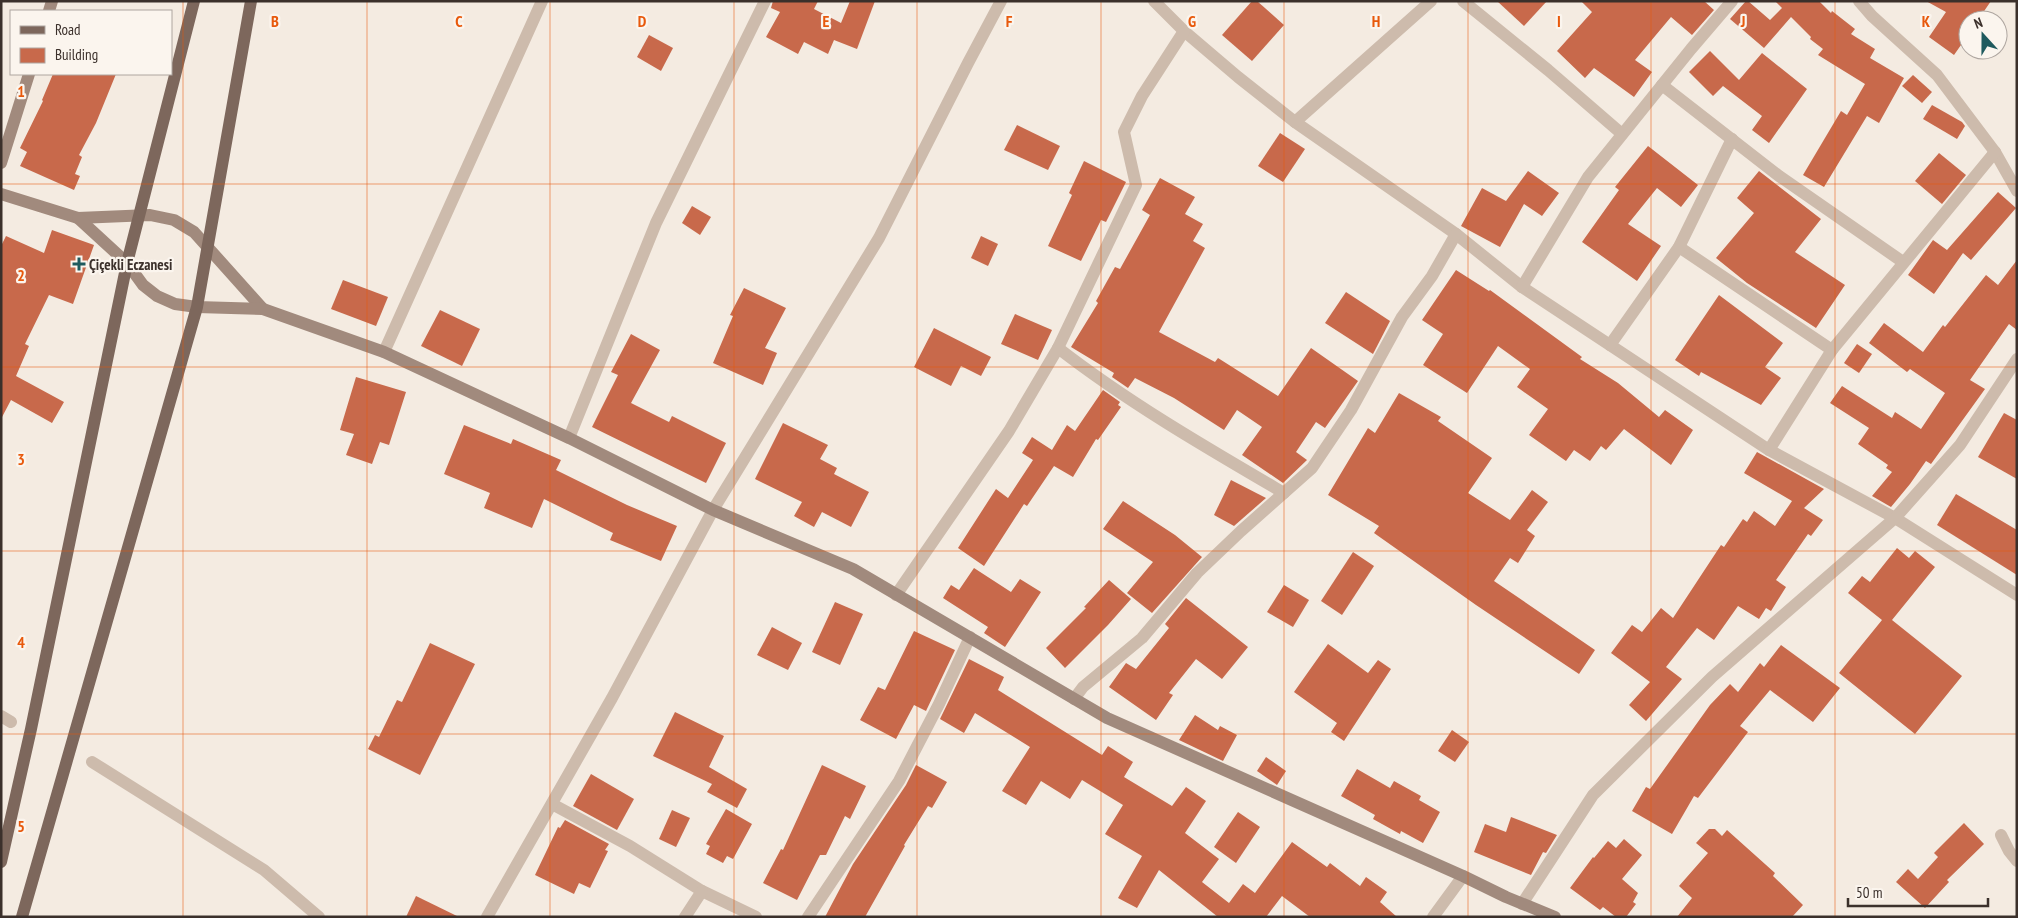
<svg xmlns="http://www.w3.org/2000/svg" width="2018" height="918" viewBox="0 0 2018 918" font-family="'PT Sans Narrow',sans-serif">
<rect width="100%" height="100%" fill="#f4ebe1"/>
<g fill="#c8694b">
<path d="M773,1H818L814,9L841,23L850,1H875L857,49L834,40L828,54L804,42L798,54L766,37L780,12L771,8Z"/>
<path d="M1252,1H1257L1284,25L1252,61L1222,35Z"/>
<path d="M1497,1H1547L1524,26Z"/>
<path d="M1581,1H1704L1714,10L1692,35L1671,17L1635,60L1652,72L1634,97L1594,68L1585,78L1557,51L1592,12Z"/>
<path d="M1746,1H1748L1770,20L1782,8L1775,1H1819L1831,13L1832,11L1855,29L1851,34L1875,49L1870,58L1904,78L1879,123L1867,116L1824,187L1803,175L1841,111L1847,115L1865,84L1818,55L1823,49L1810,39L1811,37L1791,17L1764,48L1730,19Z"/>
<path d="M1926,1H1991L1978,20H1968V35L1954,55L1929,37L1946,12Z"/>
<path d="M649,35L673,48L661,71L637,57Z"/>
<path d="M1710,51L1739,80L1762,53L1807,89L1769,143L1752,130L1762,116L1723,86L1713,96L1689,72Z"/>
<path d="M53,74H116L96,123L79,155L82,157L75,174L80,176L74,190L20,166L27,152L20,148L43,101L42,100Z"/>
<path d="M1913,75L1932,92L1922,103L1902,86Z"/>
<path d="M1932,105L1962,122L1965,126L1957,139L1923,119Z"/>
<path d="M1017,125L1060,146L1048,170L1004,150Z"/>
<path d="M1280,133L1305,149L1283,182L1258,166Z"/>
<path d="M1648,146L1698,185L1681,207L1657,188L1628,224L1661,246L1637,281L1582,242L1619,190L1615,187Z"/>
<path d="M1939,153L1966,175L1942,204L1915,181Z"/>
<path d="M1084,161L1126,182L1106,222L1101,220L1081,261L1048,246L1072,195L1069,193Z"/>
<path d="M1528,171L1559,193L1542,216L1524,204L1500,247L1461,226L1482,188L1506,201Z"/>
<path d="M1759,171L1821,219L1795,252L1845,285L1816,328L1747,283L1716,258L1754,213L1737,198Z"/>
<path d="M1160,178L1195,197L1185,214L1203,224L1193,241L1205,248L1159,332L1215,362L1218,358L1278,396L1311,348L1358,381L1325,428L1316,422L1296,452L1307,460L1283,483L1242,455L1262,427L1237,410L1224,430L1174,398L1135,378L1128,388L1112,377L1114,373L1071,347L1098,303L1096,301L1115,267L1120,269L1150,215L1142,210Z"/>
<path d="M1998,192L2016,208L1971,260L1963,253L1934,294L1908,275L1933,240L1947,250Z"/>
<path d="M692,206L711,217L700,235L682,223Z"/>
<path d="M52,230L94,245L73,304L49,295L25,344L29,346L16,376L64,402L52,423L11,400L1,419V246L6,236L44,253Z"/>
<path d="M981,236L998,244L988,266L971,258Z"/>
<path d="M2017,260V330L2009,324L1970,380L1985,389L1931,464L1926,461L1910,484L1891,507L1872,496L1892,472L1886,468L1888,465L1858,444L1869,428L1830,403L1842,386L1892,418L1895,412L1921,429L1945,393L1910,369L1907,372L1869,343L1884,323L1923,352L1943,325L1945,327L1986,275L1998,285Z"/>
<path d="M1456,270L1489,291L1490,290L1582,357L1580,359L1618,383L1659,417L1665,410L1693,430L1671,465L1624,429L1606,450L1601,446L1590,461L1574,450L1566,461L1529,435L1548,409L1517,387L1530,369L1498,346L1467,393L1423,365L1443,334L1422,320Z"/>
<path d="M343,280L388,297L376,326L331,309Z"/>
<path d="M744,288L786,308L765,348L777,353L763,385L713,363L733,316L730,315Z"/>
<path d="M1346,292L1390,321L1373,354L1325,323Z"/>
<path d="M1719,295L1783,343L1765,367L1781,378L1761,405L1701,372L1699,376L1675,360Z"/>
<path d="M440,310L480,329L462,366L421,346Z"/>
<path d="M1015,314L1052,330L1038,360L1001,344Z"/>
<path d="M934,328L991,357L981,376L961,366L951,386L914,367Z"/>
<path d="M631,334L660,350L631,403L669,422L672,416L726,443L706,483L592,427L618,375L611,372Z"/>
<path d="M1857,344L1872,354L1859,373L1844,363Z"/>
<path d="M356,377L406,392L389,445L380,442L372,464L346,455L354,434L340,430Z"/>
<path d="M1103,390L1120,402L1118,405L1121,407L1098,440L1096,439L1073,477L1054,466L1027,506L1024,504L984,566L958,548L996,489L1008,498L1033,460L1022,453L1032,437L1052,450L1067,425L1075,431Z"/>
<path d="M1399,393L1441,417L1438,421L1492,458L1468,493L1510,520L1532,490L1548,502L1527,530L1535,536L1518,563L1510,558L1494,581L1595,650L1579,674L1476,605L1374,533L1379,526L1328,495L1368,428L1375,433Z"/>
<path d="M2004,413L2017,420V479L1978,457Z"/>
<path d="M783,423L828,445L820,459L837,468L834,474L869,492L851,527L822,512L814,527L794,516L802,502L755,479Z"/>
<path d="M464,425L511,444L513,439L561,460L556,470L627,505L677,526L661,561L610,540L613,533L544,499L532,528L484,508L490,493L444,474Z"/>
<path d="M1757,452L1824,489L1804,508L1823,520L1811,536L1808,534L1776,580L1786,587L1771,611L1766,608L1759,619L1738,606L1714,640L1697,628L1666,667L1682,679L1646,721L1629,705L1650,682L1611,653L1632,625L1642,632L1661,608L1673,618L1721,545L1724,547L1743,519L1747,522L1754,511L1775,526L1792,501L1744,473Z"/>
<path d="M1231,480L1266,498L1234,526L1214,515Z"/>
<path d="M1956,494L2017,530V575L1937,525Z"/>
<path d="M1123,501L1175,535L1202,557L1152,613L1127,593L1153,562L1103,529Z"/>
<path d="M1897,548L1909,558L1915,551L1935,567L1892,620L1962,676L1915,734L1839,673L1882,620L1848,593L1862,576L1870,582Z"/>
<path d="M1353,552L1374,566L1342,615L1321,601Z"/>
<path d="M974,568L1011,592L1020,579L1041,592L1005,647L984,633L988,627L943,598L951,585L959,590Z"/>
<path d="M1109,580L1131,599L1108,625L1065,668L1046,648L1086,608L1084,607Z"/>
<path d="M1284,585L1309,600L1293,627L1267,612Z"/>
<path d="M1186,598L1248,647L1222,679L1196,659L1169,693L1173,695L1156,720L1109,687L1126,663L1136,669L1169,628L1165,624Z"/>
<path d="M835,602L863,614L840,665L812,652Z"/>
<path d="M772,627L802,643L788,670L757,655Z"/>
<path d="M914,631L955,650L926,711L914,705L896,739L860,720L878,687L885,690Z"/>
<path d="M430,643L475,664L420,775L368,749L375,735L379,737L397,700L402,702Z"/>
<path d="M1328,644L1368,673L1378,660L1391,669L1344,741L1331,732L1337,723L1294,692Z"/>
<path d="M1781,645L1840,688L1813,722L1770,690L1740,726L1748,732L1698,798L1694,796L1672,834L1632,811L1646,787L1650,789L1710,705L1730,684L1738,692L1760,663L1764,667Z"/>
<path d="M969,659L1004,677L998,690L1102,755L1108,746L1133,762L1124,777L1172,806L1186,787L1206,801L1185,833L1219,859L1202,882L1229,903L1243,884L1255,893L1292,842L1327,867L1330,863L1360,886L1366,877L1387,892L1380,902L1397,917H1310L1282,896L1266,917H1218L1159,870L1137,908L1118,898L1142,856L1105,834L1123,805L1082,780L1070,799L1041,781L1026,805L1002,791L1030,747L975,713L964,733L940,719Z"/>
<path d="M675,712L724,736L709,767L747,789L737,808L707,792L712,784L653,756Z"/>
<path d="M1195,715L1218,730L1220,726L1237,735L1223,761L1179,740Z"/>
<path d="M1452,730L1469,742L1455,762L1438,751Z"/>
<path d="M1266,757L1286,771L1277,785L1257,771Z"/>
<path d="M822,765L866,786L850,819L845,816L826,855H820L797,900L763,883L781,849L783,850Z"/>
<path d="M916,765L947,782L932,808L928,806L904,845L905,846L865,917H825L853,864L906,785Z"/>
<path d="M1357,769L1390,788L1394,781L1421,796L1419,800L1440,812L1423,843L1401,831L1400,834L1373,819L1375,815L1341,796Z"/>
<path d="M591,774L634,799L617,830L573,806Z"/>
<path d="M726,809L752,824L733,859L727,856L723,863L706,854L710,846L706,844Z"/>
<path d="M672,810L690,818L676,847L659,839Z"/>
<path d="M1238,812L1260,827L1236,863L1214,847Z"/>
<path d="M1511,817L1557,835L1546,853L1543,852L1531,875L1474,852L1485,824L1506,832Z"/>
<path d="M565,820L609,844L605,850L608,851L590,888L579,883L574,894L535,875L558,827L560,828Z"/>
<path d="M1964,823L1984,844L1947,880L1949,882L1925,908L1896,882L1908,869L1918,879L1938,857L1934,853Z"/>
<path d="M1709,829H1715L1722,836L1727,830L1775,873L1773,876L1803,905L1792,917H1677L1692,898L1679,886L1708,853L1696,843Z"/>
<path d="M1624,839L1642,855L1622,879L1638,893L1633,902L1636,904L1626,917H1616L1603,907L1600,910L1570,888L1593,857L1594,858L1608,841L1616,848Z"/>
<path d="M416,896L459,917H406Z"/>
</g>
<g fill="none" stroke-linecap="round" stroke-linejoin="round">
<g stroke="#cdbbac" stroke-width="12">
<path d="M1154,1L1184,31L1238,77L1295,122L1456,234L1522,287L1769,450L1895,518L2017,595"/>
<path d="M1463,1L1548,70L1622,134"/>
<path d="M1859,1L1872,16L1937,75L1995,152L2017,191"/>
<path d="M1662,85L1779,176L1903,262"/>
<path d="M1295,122L1431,1"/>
<path d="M1679,247L1832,350"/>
<path d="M1522,287L1588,177L1691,49L1732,1"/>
<path d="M1610,345L1679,247L1732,139"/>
<path d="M1058,348C1129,403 1207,448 1284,493"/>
<path d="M384,352L542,1"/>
<path d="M569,438L656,223L765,1"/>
<path d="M1769,450L1832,350L1995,152"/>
<path d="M896,595L1009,431L1058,348L1136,185L1124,132L1142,96L1184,31"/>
<path d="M1074,699L1083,687L1142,638L1197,573L1241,531L1312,468L1351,410L1402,317L1432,276L1456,234"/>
<path d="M1,716L11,722"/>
<path d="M92,762L264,870L319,917"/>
<path d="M552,804L630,846L702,891L756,917"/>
<path d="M2001,835L2009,851L2017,861"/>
<path d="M1522,904L1593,795L1712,677L1895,518L1960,445L2017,359"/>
<path d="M487,917L612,698L713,510L879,238L968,63L1001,1"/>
<path d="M685,917L702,891"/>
<path d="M808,917L899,781L939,704L970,637"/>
<path d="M1433,917L1463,876"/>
</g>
<g stroke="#a18a7d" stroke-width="12">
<path d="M49,11L52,1"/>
<path d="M1,163L29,74"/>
<path d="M1,194L78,218L150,215L174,220L194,232L263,309"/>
<path d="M78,218L127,263L143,285L157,296L175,304L197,307L263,309L384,352L569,438L713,510L853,569L1107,718L1463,876L1506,897L1555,917"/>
</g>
<g stroke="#7d675c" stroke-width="12">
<path d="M1,862L31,729L127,263L194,1"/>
<path d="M22,917L197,307L251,1"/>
</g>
</g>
<path fill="none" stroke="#e8590c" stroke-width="1" stroke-opacity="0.55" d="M183,1V917M367,1V917M550,1V917M734,1V917M917,1V917M1101,1V917M1284,1V917M1468,1V917M1651,1V917M1835,1V917M1,184H2017M1,367H2017M1,551H2017M1,734H2017"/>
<path fill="#1f5a5e" stroke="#fbf5ee" stroke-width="2" d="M76.5 256.5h5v5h5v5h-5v5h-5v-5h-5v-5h5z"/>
<g text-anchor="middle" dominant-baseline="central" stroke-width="4.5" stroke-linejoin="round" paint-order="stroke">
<g font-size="15" font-weight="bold" fill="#3b302b" stroke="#fbf5ee" text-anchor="start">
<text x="89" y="264">Çiçekli Eczanesi</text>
</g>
</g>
<g font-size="16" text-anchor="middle" font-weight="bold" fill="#e8590c" stroke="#fbf5ee" stroke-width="4.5" stroke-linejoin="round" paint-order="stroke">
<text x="275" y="27">B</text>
<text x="459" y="27">C</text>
<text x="642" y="27">D</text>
<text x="826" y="27">E</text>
<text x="1009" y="27">F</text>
<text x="1192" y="27">G</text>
<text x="1376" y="27">H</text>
<text x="1559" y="27">I</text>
<text x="1743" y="27">J</text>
<text x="1926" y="27">K</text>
<text x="21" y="97">1</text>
<text x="21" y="281">2</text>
<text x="21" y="465">3</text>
<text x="21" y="648">4</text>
<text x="21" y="832">5</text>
</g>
<rect width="2018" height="918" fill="none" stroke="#3b302b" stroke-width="5"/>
<rect x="10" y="10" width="162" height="65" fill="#fbf5ee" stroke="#aea6a0"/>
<rect x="20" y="26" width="25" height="8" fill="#7d675c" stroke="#aea6a0"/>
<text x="55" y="35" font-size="15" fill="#3b302b">Road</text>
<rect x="20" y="48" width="25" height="15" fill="#c8694b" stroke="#aea6a0"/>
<text x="55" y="60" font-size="15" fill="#3b302b">Building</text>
<g transform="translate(1983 35) rotate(339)"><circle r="24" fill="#fbf5ee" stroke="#aea6a0"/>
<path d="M0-4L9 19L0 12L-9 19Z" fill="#1f5a5e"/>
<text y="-8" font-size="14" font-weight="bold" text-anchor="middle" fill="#3b302b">N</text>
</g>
<path d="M1848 898v8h140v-8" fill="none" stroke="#3b302b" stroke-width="2.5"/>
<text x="1856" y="898" font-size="15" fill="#3b302b" stroke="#fbf5ee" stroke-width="4" paint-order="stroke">50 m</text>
</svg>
